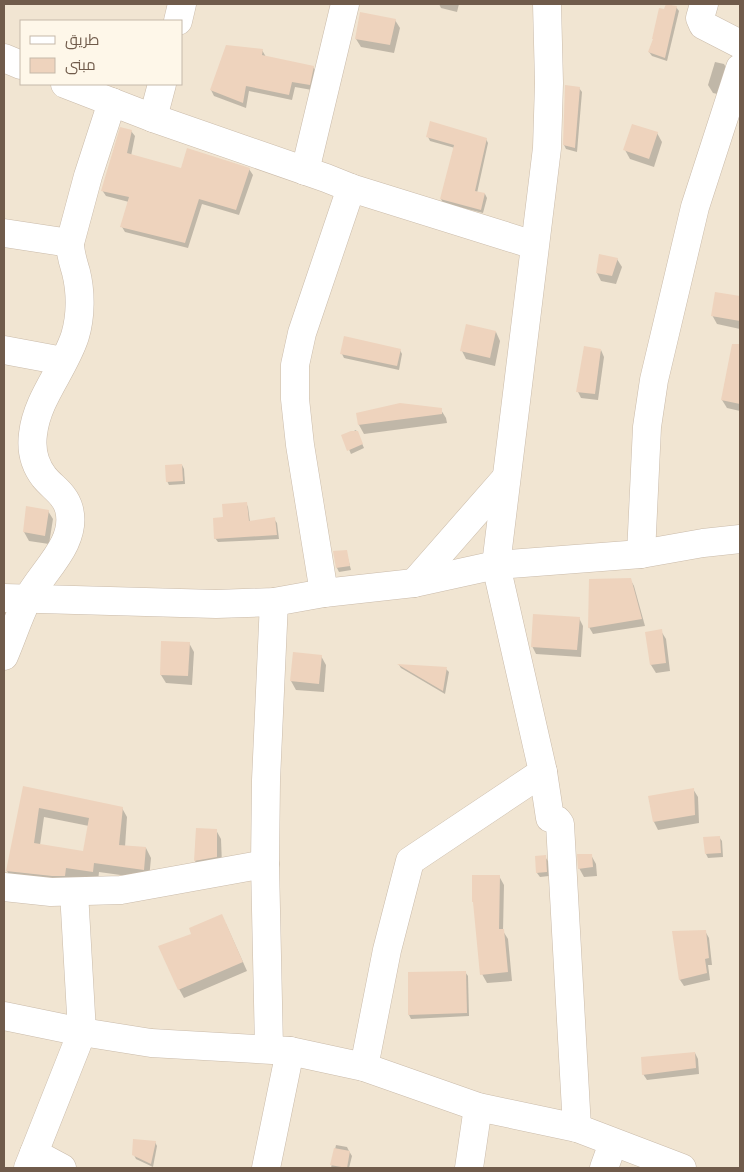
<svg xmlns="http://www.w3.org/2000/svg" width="744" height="1172" viewBox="0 0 744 1172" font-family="Helvetica,Cairo,sans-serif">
<rect width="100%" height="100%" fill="#faf3e3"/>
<path fill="#f1e5d2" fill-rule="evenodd" d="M4,4H740V1168H4ZM21,21H181V84H21Z"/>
<g fill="#0003" fill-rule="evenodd">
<path d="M439,4H459L457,12L441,8Z"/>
<path d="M676,7L679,11L667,61L652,56L649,52L665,10Z"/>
<path d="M395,20L400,28L394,53L361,47L356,39Z"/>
<path d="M262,50L266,57L313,67L317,73L312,90L295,87L292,100L249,91L246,108L214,96L211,90Z"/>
<path d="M715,62L724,64L729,73L722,95L713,93L708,85Z"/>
<path d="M579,88L582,92L577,152L566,149L564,145Z"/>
<path d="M131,131L135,136L131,156L182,170L249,169L253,175L239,215L202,204L188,248L125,232L122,227L129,202L106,196L102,190Z"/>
<path d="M657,133L662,142L654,167L630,159L625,150Z"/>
<path d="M428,137L486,139L488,143L477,193L485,194L487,198L483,213L443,203L441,199L455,148L430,141Z"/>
<path d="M617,259L622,267L616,284L601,281L597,273Z"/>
<path d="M716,293L740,298V329L717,324L712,315Z"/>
<path d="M496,332L500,341L495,366L466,359L462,351Z"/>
<path d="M400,350L402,354L399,370L344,358L342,354Z"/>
<path d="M601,350L604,357L598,400L581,398L578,392Z"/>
<path d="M727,375L740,377V411L727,408L722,400Z"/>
<path d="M441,410L446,418L447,423L364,434L359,425L357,414Z"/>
<path d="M356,430L364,448L351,454L343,436Z"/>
<path d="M182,465L184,469L185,484L169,485L167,481Z"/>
<path d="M246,503L248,507L250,522L274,519L277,523L279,539L218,542L215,538L225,518Z"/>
<path d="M48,511L53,519L49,544L29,541L24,532Z"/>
<path d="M346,551L351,570L339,572L337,568L334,552Z"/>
<path d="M630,579L634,586L645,626L593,634L589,627Z"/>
<path d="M579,618L583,626L581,657L536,654L532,646Z"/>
<path d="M661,631L666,639L670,671L656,673L651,665L647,633Z"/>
<path d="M189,643L194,652L192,685L166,683L161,675Z"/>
<path d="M321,656L326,665L324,692L296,690L291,681Z"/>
<path d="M399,665L446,669L449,672L445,694L401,668Z"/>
<path d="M24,787L122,808L127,817L125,847L146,848L151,858L149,879L99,872L98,881L71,877L70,885L13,881L7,871ZM44,817L89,826L84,852L40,845Z"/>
<path d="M693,789L698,797L699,823L658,830L654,822L649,797Z"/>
<path d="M216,830L221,839L222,865L200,869L195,861Z"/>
<path d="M719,837L722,841L723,857L708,858L706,854Z"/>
<path d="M591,855L596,864L597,876L584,877L579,868Z"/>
<path d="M545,857L548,861L549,876L540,877L537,873Z"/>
<path d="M499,876L504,885L503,931L508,939L512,981L487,983L482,974Z"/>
<path d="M226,924L247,971L184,998L179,989Z"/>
<path d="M705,931L709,938L712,965H708L710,980L684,986L680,980Z"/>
<path d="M465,972L468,976L469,1016L411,1019L409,1015L410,973Z"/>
<path d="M695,1053L698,1059L699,1074L647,1080L643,1074Z"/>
<path d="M155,1142L157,1146L153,1167L136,1159L134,1155Z"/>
<path d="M336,1145L347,1147L349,1151L352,1156L349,1168H331Z"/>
</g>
<g fill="#eed3bd" fill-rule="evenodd">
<path d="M666,4L677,6L665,58L648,52L653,39H652L659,8L664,9Z"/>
<path d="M360,12L396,19L390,45L355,39Z"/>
<path d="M226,45L263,49L262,55L314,66L310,85L292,82L289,95L246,86L243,103L210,90Z"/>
<path d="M565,85L580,87L575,148L563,145Z"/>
<path d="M430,121L487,138L475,191L485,193L481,210L440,199L454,145L426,137Z"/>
<path d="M632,124L658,132L649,159L623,150Z"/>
<path d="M120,127L132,130L127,153L181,168L187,148L250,168L236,210L199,199L185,243L120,227L129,197L101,191Z"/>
<path d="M599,254L618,258L612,276L596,273Z"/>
<path d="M715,292L740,296V321L711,316Z"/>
<path d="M466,324L496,331L490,358L460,351Z"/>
<path d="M344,336L401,349L397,366L340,354Z"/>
<path d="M732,344H740V404L721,400Z"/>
<path d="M584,346L601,349L595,394L576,392Z"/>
<path d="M400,403L442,408V414L358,425L356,413Z"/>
<path d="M351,431H358L363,444L347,451L341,435Z"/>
<path d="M182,464L183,481L166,482L165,465Z"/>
<path d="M247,502L249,521L275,517L277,535L214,539L213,518L223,517L222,504Z"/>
<path d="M26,506L49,510L45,536L23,532Z"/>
<path d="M347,550L350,566L336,568L333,551Z"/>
<path d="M631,578L642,619L588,628L589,579Z"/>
<path d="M533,614L580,617L577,650L531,647Z"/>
<path d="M662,629L666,663L650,665L645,632Z"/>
<path d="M161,641L190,642L188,676L160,675Z"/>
<path d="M293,652L322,655L319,684L290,681Z"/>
<path d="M397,664L447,667L443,691Z"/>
<path d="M23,786L123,807L119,845L146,847L144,870L94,863L93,872L66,868L65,876H52L6,871ZM39,808L89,818L83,851L34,843Z"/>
<path d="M694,788L695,815L653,822L648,796Z"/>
<path d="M196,828L217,829V857L194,861Z"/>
<path d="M720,836L721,853L705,854L703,837Z"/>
<path d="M577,854H592L593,867L578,869Z"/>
<path d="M546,855L547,872L536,873L535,856Z"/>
<path d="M472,875H500L499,929H504L508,972L480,975L473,902H472Z"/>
<path d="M222,914L243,962L178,990L158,946L191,934L189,928Z"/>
<path d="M706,930L709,958L705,959L707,973L679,980L672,931Z"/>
<path d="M466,971L467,1013L408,1015V972Z"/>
<path d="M695,1052L696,1068L642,1075L641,1057Z"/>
<path d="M133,1139L156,1141L151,1164L132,1155Z"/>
<path d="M334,1148L350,1151L347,1168L330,1165Z"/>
</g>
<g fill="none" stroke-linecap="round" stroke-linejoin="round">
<g stroke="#cabbaa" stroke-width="29">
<g id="minor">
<path d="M704,4L700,18L703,25L740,44"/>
<path d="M178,21L182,4"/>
<path d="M4,58L21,65"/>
<path d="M65,84L153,118L326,178L351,188L534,245"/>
<path d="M153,118L162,84"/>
<path d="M305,171L345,4"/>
<path d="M4,233L70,243"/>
<path d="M4,350L63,361"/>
<path d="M641,554L647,427L654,380L695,207L740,68"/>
<path d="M414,583L506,478"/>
<path d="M324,593L300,445L295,399V365L302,333L351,188"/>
<path d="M4,598L216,604L274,602L324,593L414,583L496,565L641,554L703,543L740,539"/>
<path d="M4,656C12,638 18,618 27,600C41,572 78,544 69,509C65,494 53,488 44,477C34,464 31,449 33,434C37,398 64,370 75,336C81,316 81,292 76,272C73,262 70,253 70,243L88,176L112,102"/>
<path d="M543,772L550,818L557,820L560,824L577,1128"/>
<path d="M4,887L51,892L121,890L265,864"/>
<path d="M4,1016L82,1032L151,1043L290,1051L364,1067L478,1107L577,1128L682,1168"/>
<path d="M269,1048L265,864L266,780L274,602"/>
<path d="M364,1067L387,950L410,861L543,772L496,565L547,148L549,83L547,4"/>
<path d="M34,1153L62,1168"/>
<path d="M28,1168L82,1032L74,892"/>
<path d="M266,1168L290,1051"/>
<path d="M469,1168L478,1107"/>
<path d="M604,1168L613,1143"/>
</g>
</g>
<use href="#minor" stroke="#fff" stroke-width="28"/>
</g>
<rect width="744" height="1172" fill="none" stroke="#705b4b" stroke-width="10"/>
<rect x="20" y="20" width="162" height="65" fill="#fef7e9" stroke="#c5b9aa"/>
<rect x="30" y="36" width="25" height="8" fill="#ffffff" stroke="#c5b9aa"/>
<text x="65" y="45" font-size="15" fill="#705b4b">طريق</text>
<rect x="30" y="58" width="25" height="15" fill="#eed3bd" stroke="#c5b9aa"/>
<text x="65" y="70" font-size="15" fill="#705b4b">مبنى</text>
</svg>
